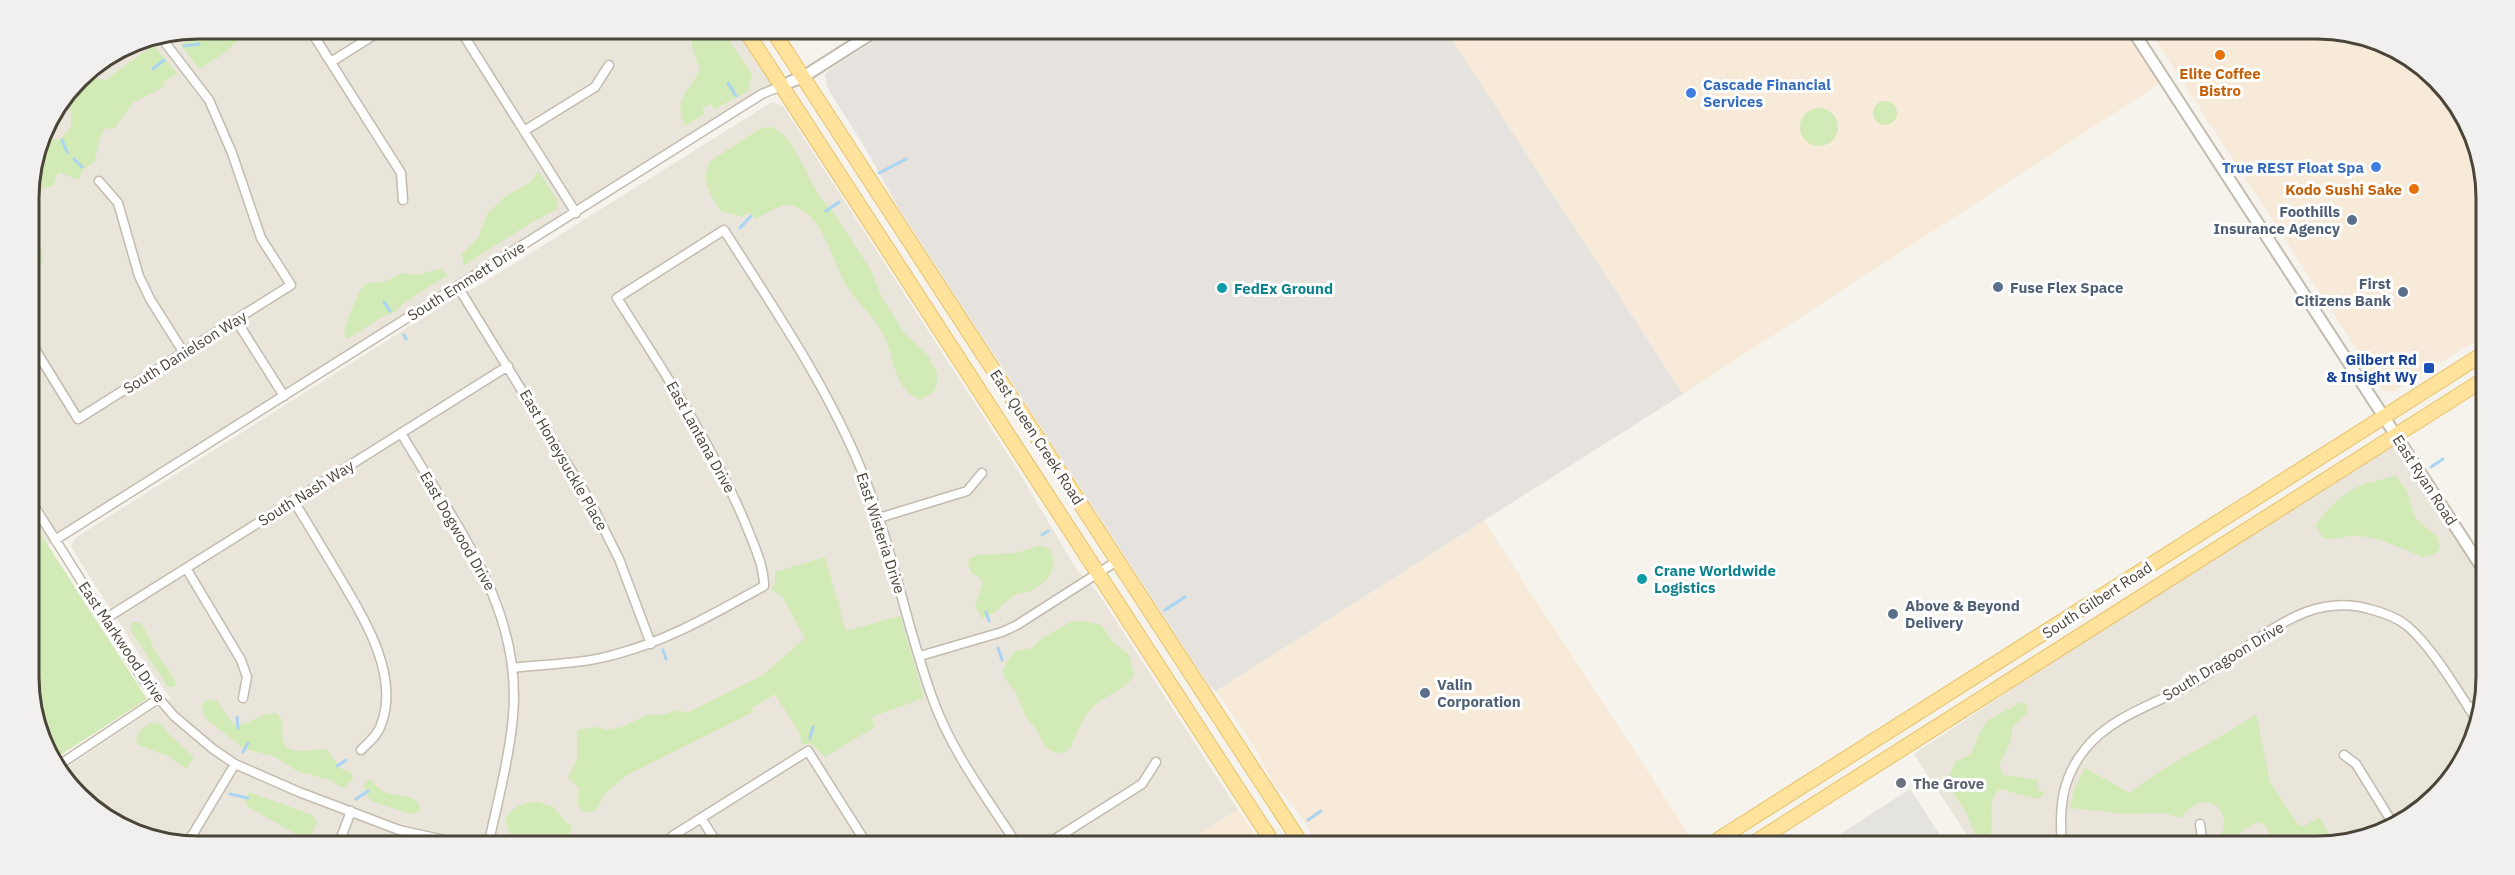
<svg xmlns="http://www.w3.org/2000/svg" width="2515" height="875" viewBox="0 0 2515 875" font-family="'IBM Plex Sans',sans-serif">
<rect width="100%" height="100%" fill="#f6f3ec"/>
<path fill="#eae5da" d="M198,28l540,1 36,54 -726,462 -17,-26 -2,-332 17,-64 40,-52 48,-30z
M772,102l11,4 233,361 59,100 23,26 140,217 -59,36h-981l-54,-8 -74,-50 -8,-17 109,-73 -21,-27 -79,-124 4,-9 373,-236 32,-17z
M2396,435l90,139v103l-8,54 -58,80 -93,35h-353l-60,-92z"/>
<path fill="#f7ead8" d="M1445,29h686l34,51 -482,314z
M2317,29l54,8 74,50 40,89v159l-94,58 -8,-3 -235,-361z
M1484,521l208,318 -12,7h-360l-26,-39 -20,-22 -20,-39 -38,-55z
M1238,810l24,36h-83z"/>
<path fill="#e6e2dd" d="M893,29h552l238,365 -467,297 -6,-4 -312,-480 -34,-61 -37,-59 -2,-12 4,-5z"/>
<path fill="#d2eab5" d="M204,29v-1l44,1 -23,24 -26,16 -18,-24z
M688,29h33l31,45 -4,17 -33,18 -5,-5 -8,5 2,5 -19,12c-13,-30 5,-33 15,-57l-8,-22v-9z
M153,45l25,29 -13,6 -1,7 -32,16 -17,25 -12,1 -9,33 -12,8 -3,10 -21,-8 -5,14 -24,6 11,-46 6,-6h14l11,-13v-16l-9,-9 23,-30 13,7 9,1c14,-13 31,-23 46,-35z
M1873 113a12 12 0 1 1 24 0a12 12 0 1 1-24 0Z
M1800 127a19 19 0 1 1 38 0a19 19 0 1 1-38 0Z
M772,127l12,8 11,15 23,45 15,17 39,60 9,24 24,38 23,21 10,21 -3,14 -14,10c-30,-13 -24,-39 -37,-64 -9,-19 -25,-31 -36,-48 -17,-26 -22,-70 -54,-82 -13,-5 -27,8 -38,13l-5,-5 -5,-1 -3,4 -22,-6c-11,-16 -21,-30 -11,-50l51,-33z
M537,172h2l19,29 -2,9 -24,12 -69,44 -1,-12 16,-16 9,-24 20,-19 24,-13z
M29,230l13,19 1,13 -14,9z
M441,269l7,6 -44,28 -9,9 -13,5 -35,22 -3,-8 3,-9 12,-30 6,-8 21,-3 17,-8 12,2z
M2395,475l12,16 8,27 22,19 3,10c-3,7 -8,9 -16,10 -20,-7 -42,-19 -64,-21 -13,-2 -24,5 -37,2l-7,-13c13,-18 30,-36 52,-42 10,-3 18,-4 27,-8z
M31,519l116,180 -91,59 -24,-49z
M1039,545l11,4c9,19 -1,33 -19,42 -4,2 -9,1 -14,3 -14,7 -17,19 -35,24l-7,-12 8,-23 -5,-7 -7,-3 -3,-13 9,-5 40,-2z
M825,557l21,74 54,-15 24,82 -53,19 4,10 -50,30 -13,-13h-10l-3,-12 -24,-38 -23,14 1,4 -128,64 -22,20 -5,11 -5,5h-8l-6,-4 -2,-7 2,-13 -11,-11 9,-17 1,-30 18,-3 11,3 15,-3 25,-12h15l16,-5 9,3 76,-38 42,-37 -23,-42 -11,-6 4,-6v-12z
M1079,620l22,5 12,17 16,13 5,20c-9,17 -32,20 -44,35 -9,11 -14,26 -20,38l-5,4 -9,1 -11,-6 -8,-17 -11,-13 -11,-26 -10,-12 -2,-8 3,-8 9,-12 17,-3 9,-9 28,-16z
M133,622l8,1c6,9 9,18 14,27 6,13 18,21 21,35l-2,2h-5l-3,-3 -35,-53v-7z
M208,699l9,2 16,23c17,3 26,-12 43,-11l6,7c1,6 -1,14 1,20 5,19 31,7 44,10l16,20 8,2 2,6 -10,10 -13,-8 -33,-9 -22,-14 -32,-9 -38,-30 -4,-13z
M2021,702l5,2 2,8 -15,14 -4,19 -10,21 5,9 34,5v10l6,2 -1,4 -6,3 -37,-10c-16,12 -3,32 -11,48l-8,3 -5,-3 -10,-25 -17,-25 -1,-8 7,-17 16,-8 12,-28 5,-6z
M2256,714l14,68 28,43 6,1 15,-9 16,26 -8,3h-49l-14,-22 -8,-2 -30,20 -5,-7c13,-27 -19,-48 -40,-17l-17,-5 -36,1 -58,-6 4,-18 11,-22 45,25c39,-32 85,-50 126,-79z
M151,723l10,1c7,12 22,22 33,33l-8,12 -18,-13 -30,-11c-5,-11 4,-17 13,-22z
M370,779c5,4 8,10 14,13 14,6 34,0 37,18l-9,4 -41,-13 -4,-5 -3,-12z
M249,792l63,23 5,7 -4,11 -6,5 -8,-2 -52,-30 -2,-4z
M536,801l17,6 13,15 7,4 -10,20 -28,-9 -19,1 -7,-6 -4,-13c10,-14 15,-14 31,-18z"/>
<path fill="#e5e3e0" d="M1910,789l37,57h-108l-5,-8z"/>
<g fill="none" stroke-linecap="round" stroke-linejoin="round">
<path stroke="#a9d4f2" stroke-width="3" d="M184,46l15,-2
M153,69l11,-9
M728,83l8,13
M62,140l5,12
M74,159l8,8
M879,173l27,-14
M826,211l13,-9
M740,228l11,-12
M384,302l6,9
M404,335l2,4
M2431,467l12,-8
M1042,535l6,-4
M1165,610l20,-13
M986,612l3,9
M998,648l4,12
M663,650l3,9
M237,717l1,11
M810,738l3,-11
M243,752l5,-9
M337,766l9,-6
M230,794l18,4
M356,799l12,-8
M1308,820l13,-9
M538,846l3,-10
M1254,846l2,-2"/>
<defs>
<path id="minor" d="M309,28l92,145 2,27
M459,28l117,185
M331,62l54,-34
M50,118l2,3
M524,131l71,-44 14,-22
M99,181l19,22 21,73 11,23 34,54
M458,287l132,214 29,58 32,85
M236,320l48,76
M30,341l48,78 213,-134 -30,-47 -29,-85 -23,-53 -49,-64
M401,433c52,89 122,174 112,283 -4,44 -16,88 -25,130
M293,500c15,24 29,48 43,71 25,43 65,102 45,154 -3,10 -12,17 -20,25
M31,501l113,180 30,35 39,33 22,15 64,28 100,38 73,16
M879,518l88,-27 15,-18
M55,540l707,-446 22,-9
M186,568l55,92 6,17 -4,21
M105,619l403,-253
M920,656l82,-24 15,-7 100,-64
M513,668c33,-4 68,-4 100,-13 55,-14 102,-42 151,-69 0,-22 -12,-45 -20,-66 -34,-79 -81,-150 -127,-222l107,-68c51,80 106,160 141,249 28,71 41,146 67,218 19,54 55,101 86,149
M2469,709l14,-9
M2344,755l12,9 36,58
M59,765l99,-66
M701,818l18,28
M2200,824l3,22
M184,844l9,-10 42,-70
M338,846l13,-35
M660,846l14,-11 134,-84 60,95
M1044,846l98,-62 14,-22
M2062,846c-3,-37 -1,-68 24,-98 26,-32 70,-44 104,-63 40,-22 74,-57 116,-73 20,-7 42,-9 63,-3 12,3 27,8 37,16 26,21 55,71 73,99"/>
<path id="tertiary" d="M2131,28l355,546
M790,82l13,-5 77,-49"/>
<path id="primary" d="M744,28l531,818
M771,28l532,818
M1708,846l778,-494
M1749,846l737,-468"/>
</defs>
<use href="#minor" stroke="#c2bbae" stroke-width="11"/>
<use href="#tertiary" stroke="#c2bbae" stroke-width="14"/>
<use href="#primary" stroke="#e6c16a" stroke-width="16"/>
<use href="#minor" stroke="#fff" stroke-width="8"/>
<use href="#tertiary" stroke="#fff" stroke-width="10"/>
<use href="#primary" stroke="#ffe39c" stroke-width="14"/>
</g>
<g fill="#e8710a" stroke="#fff" stroke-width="2">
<circle cx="2220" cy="55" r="6"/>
<circle cx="2414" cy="189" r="6"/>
</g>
<g fill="#3f7fe0" stroke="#fff" stroke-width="2">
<circle cx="1691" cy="93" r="6"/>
<circle cx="2376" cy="167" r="6"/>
</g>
<g fill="#5c6f8a" stroke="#fff" stroke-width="2">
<circle cx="2352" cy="220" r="6"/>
<circle cx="1998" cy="287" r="6"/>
<circle cx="2403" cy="292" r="6"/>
<circle cx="1893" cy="614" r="6"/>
<circle cx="1425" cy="693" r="6"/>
</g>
<g fill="#0f9aa8" stroke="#fff" stroke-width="2">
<circle cx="1222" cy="288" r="6"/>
<circle cx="1642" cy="579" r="6"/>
</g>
<rect fill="#1a4fb4" stroke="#fff" stroke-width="2" x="2423" y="362" width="12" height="12" rx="3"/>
<circle fill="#6b7280" stroke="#fff" stroke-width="2" cx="1901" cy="783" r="6"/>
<g text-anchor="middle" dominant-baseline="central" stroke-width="6" stroke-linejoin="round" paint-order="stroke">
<g font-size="15" font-weight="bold" fill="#c56008" stroke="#fff">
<text x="2220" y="73">Elite Coffee<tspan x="2220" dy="17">Bistro</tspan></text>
<text x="2402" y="189" text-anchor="end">Kodo Sushi Sake</text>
</g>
<g font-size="15" font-weight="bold" fill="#366cbe" stroke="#fff" text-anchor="start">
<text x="1703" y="84">Cascade Financial<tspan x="1703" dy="17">Services</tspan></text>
<text x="2364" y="167" text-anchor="end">True REST Float Spa</text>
</g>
<g font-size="15" font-weight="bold" fill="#4e5e75" stroke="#fff" text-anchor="start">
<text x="2340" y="211" text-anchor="end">Foothills<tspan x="2340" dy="17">Insurance Agency</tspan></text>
<text x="2391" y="283" text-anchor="end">First<tspan x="2391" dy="17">Citizens Bank</tspan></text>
<text x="2010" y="287">Fuse Flex Space</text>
<text x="1905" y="605">Above &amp; Beyond<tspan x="1905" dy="17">Delivery</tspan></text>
<text x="1437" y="684">Valin<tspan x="1437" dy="17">Corporation</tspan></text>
</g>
<g font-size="15" fill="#4b4439" stroke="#fff">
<text transform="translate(466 281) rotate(-32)">South Emmett Drive</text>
<text transform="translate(185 352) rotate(-32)">South Danielson Way</text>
<text transform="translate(701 437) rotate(61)">East Lantana Drive</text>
<text transform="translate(1037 437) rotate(57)">East Queen Creek Road</text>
<text transform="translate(564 460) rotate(60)">East Honeysuckle Place</text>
<text transform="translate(2425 480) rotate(57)">East Ryan Road</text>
<text transform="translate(306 493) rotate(-32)">South Nash Way</text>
<text transform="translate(458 531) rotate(60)">East Dogwood Drive</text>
<text transform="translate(881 533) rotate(72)">East Wisteria Drive</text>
<text transform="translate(2097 600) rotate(-33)">South Gilbert Road</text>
<text transform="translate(122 642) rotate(56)">East Markwood Drive</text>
<text transform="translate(2223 661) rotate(-31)">South Dragoon Drive</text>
</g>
<g font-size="15" font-weight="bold" fill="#0d838f" stroke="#fff" text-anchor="start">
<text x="1234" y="288">FedEx Ground</text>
<text x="1654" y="570">Crane Worldwide<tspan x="1654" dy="17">Logistics</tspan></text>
</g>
<g font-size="15" font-weight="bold" fill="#164399" stroke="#fff" text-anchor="end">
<text x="2417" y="359">Gilbert Rd<tspan x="2417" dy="17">&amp; Insight Wy</tspan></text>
</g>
<g font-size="15" font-weight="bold" fill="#5b616d" stroke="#fff" text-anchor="start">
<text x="1913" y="783">The Grove</text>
</g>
</g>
<path d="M0 0H2515V875H0ZM198 39H2317A159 159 0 0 1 2476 198V677A159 159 0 0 1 2317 836H198A159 159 0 0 1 39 677V198A159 159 0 0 1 198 39Z" fill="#f1f0ef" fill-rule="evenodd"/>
<path fill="none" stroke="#4b4439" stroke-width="3" d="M198 39H2317A159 159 0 0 1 2476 198V677A159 159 0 0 1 2317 836H198A159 159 0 0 1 39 677V198A159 159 0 0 1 198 39Z"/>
</svg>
